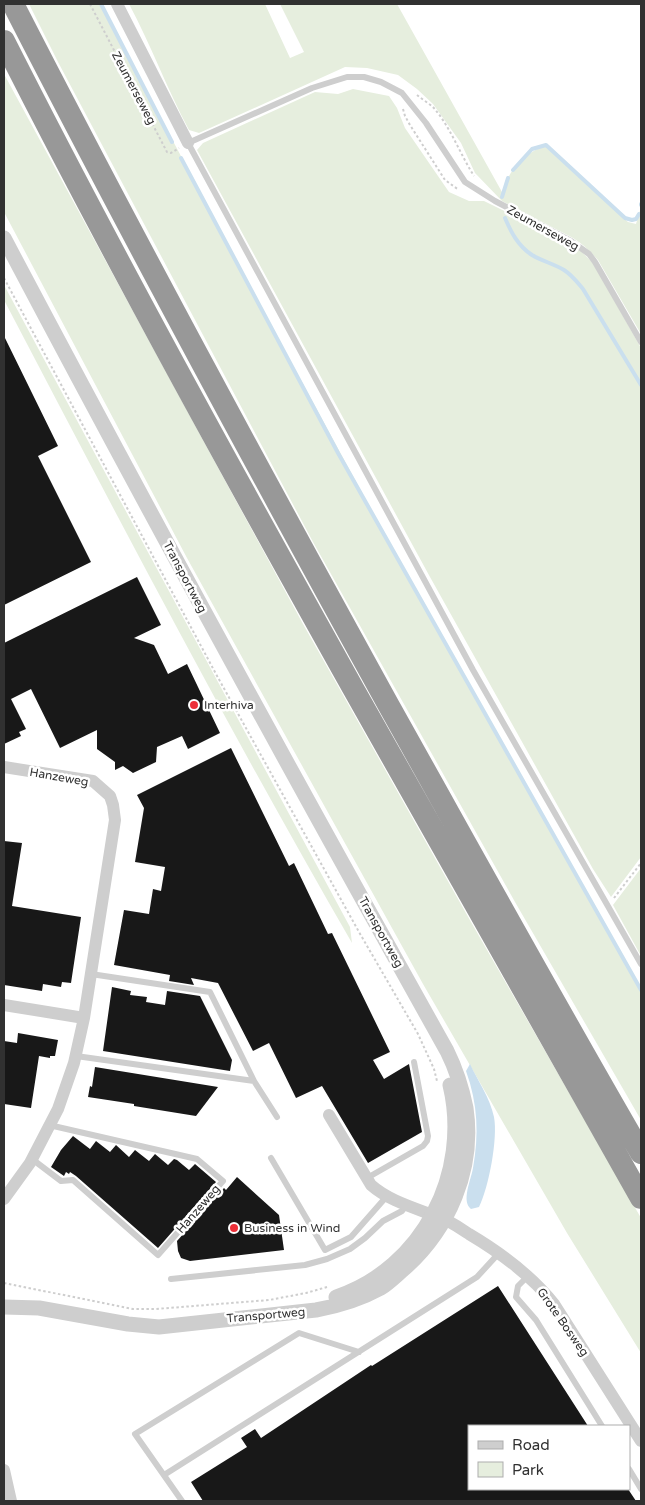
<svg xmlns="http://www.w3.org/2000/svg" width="645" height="1505" viewBox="0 0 645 1505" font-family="'Varela Round',sans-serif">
<rect width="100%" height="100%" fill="#fff"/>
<path fill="#e6eede" d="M29,4h71l164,308 148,273 229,402v133l-126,-218 -202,-360 -255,-480z
M129,4h136l25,54 14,-6 -24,-48h117l105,188c6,-20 21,-39 43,-46l3,2 80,74 8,2 5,-17v127l-43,-74c-8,-9 -15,-16 -25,-22l-71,-37 -27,-28 -14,-30 -28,-39 -16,-15 -19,-14 -31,-7 -22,-1 -146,66 -10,-3c-22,-41 -38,-85 -60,-126z
M4,74l299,550 168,298 170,296v135l-74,-120 -144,-249 -236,-426 -183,-346z
M353,89l36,7 8,12 8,20 44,64 20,9h15l86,42 10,7 14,14 47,84v509l-30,40 -18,-28 -163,-292 -233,-427 6,-7 112,-51 23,2z
M4,285l346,642 2,16c-122,-211 -235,-427 -348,-643z
M641,868v88l-28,-51z"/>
<path fill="#cadfee" d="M470,1064c8,17 20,34 24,53 4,21 -5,70 -15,90l-8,2c-10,-8 0,-29 2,-41 6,-33 5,-64 -7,-97z"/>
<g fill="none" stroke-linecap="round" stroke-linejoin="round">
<path stroke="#cadfee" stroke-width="4" d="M101,4l71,138
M181,158l157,295 303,537
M513,170l19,-21 14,-4 79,73 7,2 4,-1 3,-5
M502,197l6,-19
M641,205v-1
M505,218c6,14 13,28 27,37 10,6 22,9 32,15 8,5 13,12 19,19l58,96"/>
</g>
<path fill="#181818" d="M4,336l54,110 -20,10 53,106 -87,43z
M137,577l24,48 -27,13 20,7 14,29 19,-10 33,69 -32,16 -6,-13 -25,11 -1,15 -23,11 -10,-7 -8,4v-8l-18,-13v-19l-37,18 -29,-59 -20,10 15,30 -7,3 2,4 -17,8v-101z
M231,748l58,118 5,-3 34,71 4,-1 58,119 -17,8 11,19 25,-15 13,68 -54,31 -46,-77 -26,12 -27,-55 -16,8 -35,-68 -27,-5 3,7 -25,-4 1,-6 -56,-10 10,-55 25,4 4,-25 8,2 4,-24 -30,-5 9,-54 -7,-13z
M4,841l18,2 -10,63 69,11 -10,66 -9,-1 -1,5 -18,-3 -1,7 -38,-6z
M112,987l19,4 -1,4 17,2 -1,5 19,3 2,-14 33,5 32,64 -2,11 -127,-20z
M18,1033l40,7 -3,16h-5v2l-11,-2 -8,52 -27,-4v-63l13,2z
M95,1067l123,20 -22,29 -62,-10v-2l-46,-7 2,-11 2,1z
M73,1136l17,13 6,-8 14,11 6,-7 13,12 6,-7 14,11 6,-7 13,11 6,-6 3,1 12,10 6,-6 21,18 -58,66 -82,-72 -6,-4 -1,2 -3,-2 -2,4 -13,-9 10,-17z
M237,1177l42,38 5,35 -94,11 -9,-3 -3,-7 -1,-10 47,-53 2,2z
M498,1286l90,140h-119v63h159l8,12h-433l-12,-19 56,-35 -6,-9 14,-9 6,9 110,-73 1,1z"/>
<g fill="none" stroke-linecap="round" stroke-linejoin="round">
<path stroke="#cecece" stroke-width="2" stroke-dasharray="2.5 2.5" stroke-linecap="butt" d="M90,4l77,148 4,1 8,-5
M417,95c5,4 11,8 16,12 17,19 27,47 41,69
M403,109l2,7 5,9 35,55 14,10
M4,278l212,396 143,258 59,102 16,35 3,12
M614,898l27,-35
M4,1283l129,26h23l113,-9 37,-7 21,-6"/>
<path stroke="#cecece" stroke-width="6" d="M641,342l-46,-80 -6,-8 -18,-13 -76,-40 -30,-19 -39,-59 -24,-30 -21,-11 -17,-5h-17l-35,11 -124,55 285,527 168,294
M91,974l119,18 44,89
M76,1056l178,25 23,36
M271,1158l54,92 26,-13 36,-41
M32,1159l29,22 12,-1 85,75 65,-74 -26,-22 -148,-34
M367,1178l56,-32 4,-5 1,-5 -14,-74
M528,1276l-10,10 -2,11 20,23 66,106
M171,1279l134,-14 22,-6 23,-10 15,-11 18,-17 19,-10 5,-7
M629,1469l12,20
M164,1475l313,-198 22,-24
M182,1501l-47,-67 164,-101 60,19"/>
<path stroke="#cecece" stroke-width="12" d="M117,4l71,139
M4,767l89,14 17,15 3,9 2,15 -31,198 -10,45 -16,46 -28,54 -26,36
M4,1005l80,13
M329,1115l42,70c19,17 48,24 72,34 9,3 18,10 26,15 32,19 62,41 85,70l87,137
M4,1470l7,31"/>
<path stroke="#cecece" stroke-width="15" d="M4,238c144,273 292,543 443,813 9,18 15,37 19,57 9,61 -17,121 -62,161 -7,6 -15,14 -23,19 -20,11 -42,18 -65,22l-157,17 -31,-3 -89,-16 -35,-1
M336,1297c87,-29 135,-124 114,-212"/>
<path stroke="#989898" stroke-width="22" d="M13,4c121,236 248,470 376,702 84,150 166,299 252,447
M4,41c111,219 230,434 350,649 95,169 190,339 287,508"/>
</g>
<g fill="#ec2f38" stroke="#fff" stroke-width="2">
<circle cx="194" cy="705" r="5"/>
<circle cx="234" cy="1228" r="5"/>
</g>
<g text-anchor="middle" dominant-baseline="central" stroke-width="5" stroke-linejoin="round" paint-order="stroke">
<g font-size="12" fill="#313131" stroke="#fff">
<text transform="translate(134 88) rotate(62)">Zeumerseweg</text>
<text transform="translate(543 228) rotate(29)">Zeumerseweg</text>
<text transform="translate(185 577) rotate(62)">Transportweg</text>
<text transform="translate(59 777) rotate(10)">Hanzeweg</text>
<text transform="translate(381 932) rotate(61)">Transportweg</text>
<text transform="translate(198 1209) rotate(-49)">Hanzeweg</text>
<text transform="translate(266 1315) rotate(-5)">Transportweg</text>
<text transform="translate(563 1322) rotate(55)">Grote Bosweg</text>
</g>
<g font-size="12" fill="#313131" stroke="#fff" text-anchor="start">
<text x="204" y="705">Interhiva</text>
<text x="244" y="1228">Business in Wind</text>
</g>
</g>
<rect width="645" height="1505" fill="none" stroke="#313131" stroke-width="10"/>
<rect x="468" y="1425" width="162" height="65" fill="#ffffff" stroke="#adadad"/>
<rect x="478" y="1441" width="25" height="8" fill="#cecece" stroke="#adadad"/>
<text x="512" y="1450" font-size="15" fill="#313131">Road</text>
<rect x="478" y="1462" width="25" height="15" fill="#e6eede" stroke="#adadad"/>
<text x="512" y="1475" font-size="15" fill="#313131">Park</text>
</svg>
